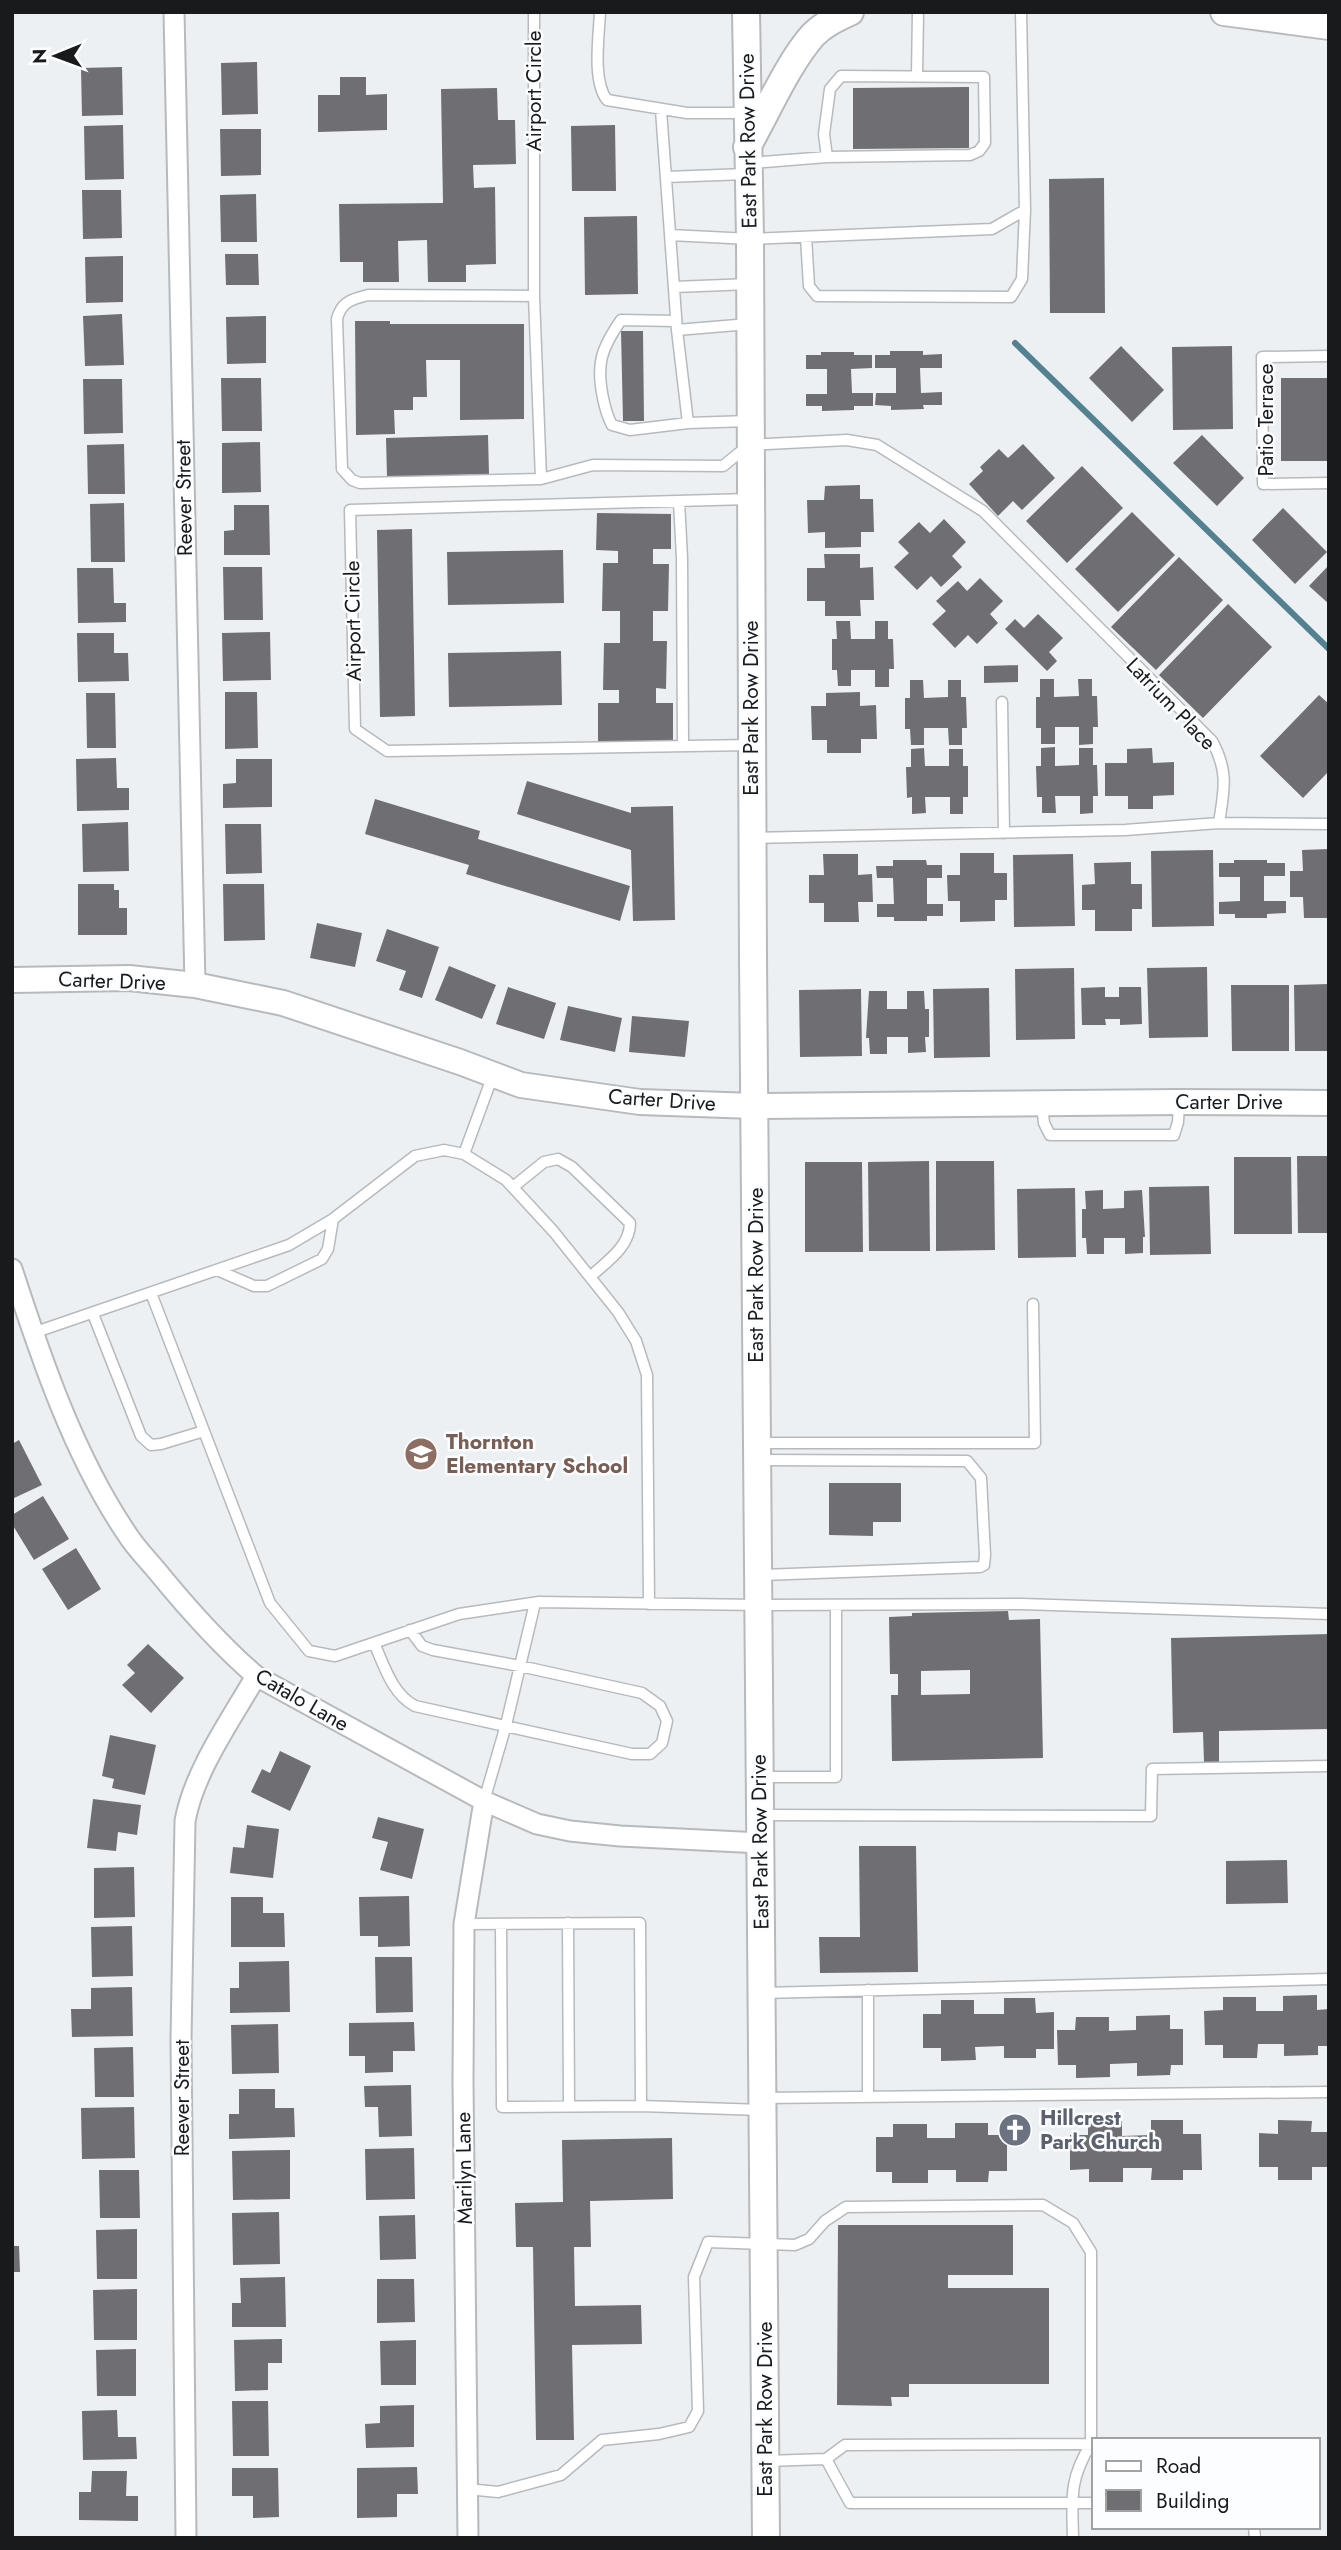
<svg xmlns="http://www.w3.org/2000/svg" width="1341" height="2550" viewBox="0 0 1341 2550" font-family="Jost,sans-serif">
<rect width="100%" height="100%" fill="#edf0f3"/>
<g fill="none" stroke-linecap="round" stroke-linejoin="round">
<path stroke="#548190" stroke-width="6" d="M1015,343l314,306"/>
</g>
<path fill="#6f6e72" fill-rule="evenodd" d="M257,62l1,52 -36,1 -1,-52z
M122,67l1,48 -41,1 -1,-48z
M340,77h26v18l21,-1v36l-69,2v-37h22z
M969,87v61l-116,1v-61z
M497,88l1,32h17l1,44 -43,1 1,23 21,-1 1,77 -30,1v17h-38l-1,-42 -29,1 1,41h-36v-20h-23l-1,-58 104,-1 -2,-114z
M123,125l1,54 -39,1 -1,-54z
M615,125l1,66h-44l-1,-65z
M220,129h41v46l-40,1z
M1104,178l1,135h-55l-1,-134z
M82,190h39l1,48 -39,1z
M256,194l1,48h-36l-1,-47z
M637,216l1,78 -53,1 -1,-78z
M225,254h33l1,31h-33z
M123,256v46l-37,1 -1,-46z
M122,314l2,51 -39,1 -2,-50z
M266,316v47l-39,1 -1,-47z
M355,321h35v3h134v95l-64,1v-60h-34l1,37h-14v13h-19l1,24 -39,1z
M621,331h22l1,90h-21z
M1121,346l43,44 -32,32 -43,-44z
M1232,346l1,83 -60,1 -1,-83z
M890,351h33v4l19,-1v14h-22l1,25 21,-1v13h-19l1,4 -33,1v-4l-16,-1 1,-12h20v-25h-21v-13h15z
M821,352h33v3h18v13l-21,1 1,24h21v13h-19v4l-32,1v-5h-16v-12h21v-25h-21v-14h15z
M221,378h40l1,53h-40z
M1281,378h48v83h-48z
M83,379h39l1,54 -39,1z
M488,435l1,39 -102,3 -1,-39z
M1202,435l42,43 -27,28 -44,-43z
M260,442l1,50 -39,1v-50z
M124,444l1,50h-37l-1,-49z
M1023,444l32,34 -33,32 -9,-9 -15,15 -29,-32 14,-13 -3,-4 19,-18 9,9z
M1082,466l41,42 -56,55 -41,-42z
M860,485v14h13l1,33h-13v15l-36,1v-16l-17,1 -1,-33h17l1,-14z
M124,503l1,59h-34l-1,-58z
M234,505h35l1,50h-46v-24l10,-1z
M1283,508l44,44 -32,32 -43,-44z
M1132,512l43,43 -57,57 -43,-43z
M597,513l74,1v35h-18v15h16l-1,47h-15v30h14l-1,48 -10,-1v15h17v38h-75v-38h21v-13h-16l1,-47h16v-32h-18l1,-48h15v-12l-22,-1z
M944,519l22,23 -14,14 10,11 -21,20 -10,-11 -14,14 -23,-23 15,-14 -11,-11 21,-20 11,11z
M412,529l3,187 -35,1 -3,-187z
M563,550l1,53 -116,2 -1,-53z
M824,554h36v14l13,-1 1,33h-14l1,16h-36v-15h-18v-33h18z
M1179,557l44,43 -67,70 -45,-43z
M1329,565v39l-20,-18z
M223,567h39l1,53h-39z
M77,568h36l1,35h12v19l-48,1z
M980,578l23,23 -13,13 8,9 -21,21 -9,-9 -13,13 -23,-24 14,-13 -10,-10 22,-20 9,10z
M1228,604l44,43 -69,71 -44,-43z
M1038,614l25,24 -14,14 8,9 -10,10 -42,-42 10,-10 9,9z
M836,621h14l1,18h24v-18h13v18h5l1,30h-5v18h-14v-17h-24v16h-13l-1,-16h-5v-31h5z
M270,632l1,48 -48,1 -1,-48z
M77,633h37v20h14l1,28 -51,1z
M561,651l1,54 -113,2 -1,-54z
M1018,665v17l-34,1v-17z
M1040,679h14v18l25,-1 -1,-17h14v17h5l1,31h-5v17l-14,1v-18h-24v17h-14v-16h-5v-31h4z
M910,680h13l1,18 24,-1v-17h13v17h5l1,31h-5v17h-13l-1,-17h-24v17h-13l-1,-16h-5v-31h5z
M225,692h32l1,56 -33,1z
M860,692v14l16,-1 1,34h-16v14h-34v-13h-15l-1,-34h15v-13z
M86,693h29l1,55h-29z
M1319,695l10,9v67l-26,27 -43,-42z
M1055,747v19l24,-1v-17h14v17h4l1,31h-5v17l-13,1v-18h-25l1,17h-14v-16h-5l-1,-31h5v-18z
M924,748l1,18h24v-17h14v17h5v31h-5v17h-13v-17h-25l1,16 -14,1v-17l-5,1 -1,-31h5v-18z
M1152,748l1,15 21,-1v33l-21,1v13h-25v-13h-23v-33h22v-14z
M116,758l1,30h12v22l-52,1 -1,-52z
M236,759h36v48l-49,1v-24l13,-1z
M527,781l104,32v-6l42,-1 2,114 -42,1 -2,-71 -114,-36z
M375,799l105,32 -2,8 152,47 -10,35 -154,-47 3,-9 -104,-31z
M128,822l1,49 -46,1 -1,-48z
M225,824h36l1,49 -36,1z
M1329,849v69h-25l-1,-21h-13v-26h13l-1,-21z
M1213,850l1,76 -62,1 -1,-76z
M960,853h34v20h13v27h-12v21l-35,1v-21h-12l-1,-26h13z
M823,854h35v21l14,-1 1,28h-15l1,20h-35v-19h-15v-28h15z
M1073,854l2,72 -61,1 -1,-72z
M893,860h33l1,5h15v13h-15v26h16v12h-16v5h-33v-4h-17v-13h17l-1,-26h-16l-1,-12h17z
M1234,860h33v3h18v13h-21v25h22v12l-19,1v4h-32v-4h-16v-12l21,-1v-24h-21v-14h15z
M1131,862v22h11v25h-10v22h-37v-21h-13v-25l13,-1 -1,-21z
M78,884h36v6h5v18h8v27h-49z
M223,884h41l1,56 -41,1z
M317,923l45,10 -7,34 -45,-9z
M387,929l52,18 -17,51 -23,-8 7,-19 -30,-10z
M449,966l47,19 -14,34 -47,-19z
M1207,967l1,70 -59,1 -2,-70z
M1074,968l1,71 -59,1 -1,-71z
M1329,984v67h-34l-1,-66z
M1231,985h58v66h-57z
M508,987l48,16 -12,36 -48,-15z
M1105,987v10h14v-10h22l1,37 -22,1v-6h-15l1,6h-24l-1,-37z
M989,988l1,69 -56,1 -1,-69z
M861,989l1,67 -62,1 -1,-67z
M869,991h18v18h20v-18h17l1,18h4v28h-4l1,15 -18,1v-16h-21v17h-17l-1,-16h-3z
M568,1006l54,12 -7,34 -55,-12z
M632,1016l57,5 -4,36 -56,-5z
M1297,1156h32v77h-31z
M1234,1157h57l1,77h-58z
M929,1161l1,90h-61l-1,-89z
M936,1161h58l1,89 -59,1z
M805,1162h57l1,90h-58z
M1209,1186l2,68 -61,1 -1,-68z
M1075,1188l1,69 -58,1 -1,-69z
M1103,1190v19l21,-1v-17l18,-1 3,47h-2v16l-18,1v-16h-21v16h-17l-1,-16h-4v-29h4l-1,-18z
M19,1440l23,45 -30,14v-55z
M829,1483h72v39h-28v14l-44,-1z
M43,1496l26,43 -35,21 -22,-36v-9z
M76,1548l25,41 -33,21 -26,-41z
M1008,1611l1,9 31,-1 3,139 -151,3 -1,-66h7v-21h-8l-1,-57 23,-1v-3zM970,1670v24l-49,1v-24z
M1329,1634v95l-110,2v31h-15l-1,-30 -30,1 -2,-95z
M148,1644l36,34 -33,35 -29,-28 13,-12 -8,-8z
M110,1735l46,10 -11,50 -33,-7 2,-9 -12,-3z
M280,1751l31,15 -21,45 -39,-19 11,-23 8,4z
M93,1799l48,6 -4,30 -19,-3 -2,19 -29,-3z
M378,1817l46,12 -12,50 -32,-9 8,-28 -16,-4z
M247,1825l32,4 -6,49 -43,-5 3,-26 11,1z
M859,1846h57l2,126 -98,1 -1,-36h41z
M1287,1860l1,43 -62,1v-43z
M134,1867l1,50 -41,1v-50z
M409,1896l1,50 -32,1v-11h-18l-1,-39z
M231,1897h32v16h21l1,34h-54z
M132,1926l1,50 -41,1 -1,-50z
M375,1957h37l1,55 -37,1z
M289,1961l1,51 -60,1v-25h9v-26z
M132,1987l1,49 -61,1 -1,-28h20v-21z
M1317,1995v15l12,-1v37h-11v9l-34,1v-12h-26l-1,14h-34v-13h-18l-1,-34 19,-1v-13h33v14h27v-15z
M1004,1998h31l1,15 18,-1v37h-18v9h-32v-12l-29,1 1,13 -35,1v-13h-18v-34h18v-14h33v14h30z
M1170,2015v14h13v36h-12l-1,10 -33,1v-13l-27,1v13l-34,1v-13h-18l-1,-35h18l1,-13h33v14l27,-1v-14z
M414,2022l1,29h-22v21l-28,1v-17h-16v-33z
M278,2024l1,49 -47,1 -1,-49z
M133,2047l1,50h-39l-1,-49z
M411,2085l1,51 -33,1 -1,-30h-13l-1,-21z
M239,2089h36v19h19l1,29 -66,2v-25h10z
M134,2107l1,51 -53,1 -1,-51z
M1151,2120h32v14h18l1,36h-19v10h-32l1,-12h-29v14h-34v-13l-19,1v-35h18v-14h34v15l29,-1z
M1278,2120l34,1 -1,11h18v35h-17v13h-34v-13h-19v-34l19,1z
M955,2123h33v12h19v36h-18l-1,11h-32v-12h-28v13h-36v-11h-16v-35h17v-13h34v14h28z
M672,2138l1,61 -83,2 1,46h-17l1,59 66,-1 1,39 -70,1 2,95h-38l-3,-193h-17l-1,-44 48,-1 -1,-62z
M414,2148l1,51 -49,1 -1,-51z
M290,2150v49l-57,1 -1,-49z
M99,2170h40l1,48h-40z
M279,2212l1,52 -47,1 -1,-52z
M415,2215l1,44 -36,1 -1,-44z
M838,2225h175v50h-65v13h101v96h-140v13h-18l1,9 -55,-1z
M137,2229v50h-40l-1,-49z
M12,2246h7l1,26h-8z
M285,2277l1,50h-54v-24h9l-1,-25z
M377,2279h37l1,43 -38,1z
M137,2289v51h-43l-1,-50z
M282,2339v24h-14v27l-33,1 -1,-51z
M416,2340v45h-35l-1,-44z
M136,2349v47h-39l-1,-46z
M232,2401h36l1,55h-36z
M414,2405v42l-48,1 -1,-24 15,-1v-17z
M117,2410l1,27h18l1,22 -54,1 -1,-49z
M417,2467l1,27h-21v23l-40,1v-50z
M232,2468h46l1,49 -26,1v-22h-21z
M92,2471h35l-1,25h12v25l-59,-1v-28h12z"/>
<g fill="none" stroke-linecap="round" stroke-linejoin="round">
<defs>
<path id="service" d="M534,12v284l7,183
M600,12c-1,24 -8,69 7,88l80,13h59
M917,76l1,-64
M661,110l16,220 11,93 61,-2
M751,163l76,-6 143,-2 9,-4 6,-8 -1,-66 -143,-1 -11,13 -6,45 3,23
M666,177l80,-3
M670,235l80,4 242,-10 33,-19 -4,-198
M806,237l3,49 8,10 194,1 11,-18 3,-69
M674,287l76,-3
M534,296l-166,-1c-16,4 -27,7 -31,24l5,150 10,11 8,3 181,-4 52,-14 130,1 26,-21 98,-5 30,5 106,66 229,230c17,31 12,49 7,82l-94,7 -372,8
M676,321l-55,-1c-20,29 -25,44 -18,78 2,10 4,18 9,27l18,5 58,-7
M677,330l72,-6
M1329,356l-67,1 1,127 66,-1
M749,499l-399,11 5,219 32,22 363,-6
M679,501l3,57 1,188
M1002,702l2,131
M1219,823l110,1
M1042,1105l2,18 6,12h124l4,-13 1,-19
M464,1154l42,26 48,52 64,80 18,29 11,34 2,229
M513,1187l31,-25 14,-3 14,8 58,56c0,24 -24,39 -40,54
M217,1270l37,16h13l55,-27 6,-10 5,-30
M151,1293l119,310 39,48 26,5 124,-42 80,-12 220,3 263,-1 307,10
M93,1314l48,122 10,9 10,-1 43,-13
M33,1333l256,-88 44,-26 82,-63 29,-6 20,4 29,-79
M758,1443h277l-2,-139
M757,1460l210,1 14,17 4,77 -1,10 -4,2 -221,8
M374,1643c10,22 18,51 41,63l217,48h18l12,-11 5,-22 -7,-15 -18,-13 -122,-27 -87,-16 -11,-4 -12,-16
M760,1777h76v-172
M484,1801l22,-76 29,-122
M761,1815l390,1 1,-47 177,-3
M568,1923l1,183
M464,1924l176,-1 1,183 121,4
M501,1924l1,183 139,-1
M868,1990v107
M762,1993l567,-14
M763,2098l566,-6
M826,2459l24,44h244
M766,2461l60,-2 19,-14 249,-1
M467,2489l31,3 63,-17 41,-35 57,-6 30,-7 9,-16 -4,-134 14,-35 87,3 14,-6 16,-18 21,-14 197,-2 30,18 18,29v192c-22,35 -19,54 -18,94
M1254,2527l1,11"/>
<path id="minor" d="M174,12l21,973
M12,1269c29,89 62,187 115,265 8,13 20,25 30,37 31,38 62,73 99,105l228,125 53,23 33,7 50,5 141,7
M186,2538l-5,-498 4,-219c9,-50 46,-101 71,-145
M468,2538l-5,-457 1,-157 20,-123"/>
<path id="tertiary" d="M12,980l117,-2 66,7 88,18 177,59 61,23 119,17 114,4 425,-4 150,1"/>
<path id="secondary" d="M746,12l4,227 3,719 13,1580
M1224,12l105,14
M747,147c19,-33 41,-84 66,-112 11,-11 24,-17 37,-23"/>
</defs>
<use href="#service" stroke="#b7babc" stroke-width="13"/>
<use href="#minor" stroke="#b7babc" stroke-width="23"/>
<use href="#tertiary" stroke="#b7babc" stroke-width="28"/>
<use href="#secondary" stroke="#b7babc" stroke-width="30"/>
<use href="#service" stroke="#fff" stroke-width="10"/>
<use href="#minor" stroke="#fff" stroke-width="19"/>
<use href="#tertiary" stroke="#fff" stroke-width="24"/>
<use href="#secondary" stroke="#fff" stroke-width="26"/>
</g>
<defs>
<symbol id="school-disc" viewBox="-11 -11 22 22"><circle r="9.5" fill="#8d6e63" stroke="#fbfdff"/><path d="M0-5L7-2L0 1L-7-2ZM-4 1L0 2.5L4 1V4Q0 6-4 4Z" fill="#fff"/></symbol>
<symbol id="church-disc" viewBox="-11 -11 22 22"><circle r="9.5" fill="#6b7280" stroke="#fbfdff"/><path d="M-1.2-6h2.4v3.5h3.3v2.4h-3.3V6h-2.4V-.1h-3.3v-2.4h3.3Z" fill="#fff"/></symbol>
</defs>
<g fill-rule="evenodd">
<use href="#school-disc" x="402" y="1435" width="38" height="38"/>
<use href="#church-disc" x="996" y="2111" width="38" height="38"/>
</g>
<g text-anchor="middle" dominant-baseline="central" stroke-width="5" stroke-linejoin="round" paint-order="stroke">
<g font-size="21" fill="#191a1b" stroke="#fbfdff">
<text transform="translate(534 91) rotate(-90)">Airport Circle</text>
<text transform="translate(748 141) rotate(-91)">East Park Row Drive</text>
<text transform="translate(1266 420) rotate(-90)">Patio Terrace</text>
<text transform="translate(184 498) rotate(-91)">Reever Street</text>
<text transform="translate(353 621) rotate(-91)">Airport Circle</text>
<text transform="translate(1171 704) rotate(46)">Latrium Place</text>
<text transform="translate(751 708) rotate(-90)">East Park Row Drive</text>
<text transform="translate(112 981) rotate(2)">Carter Drive</text>
<text transform="translate(662 1100) rotate(4)">Carter Drive</text>
<text x="1229" y="1102">Carter Drive</text>
<text transform="translate(756 1275) rotate(-90)">East Park Row Drive</text>
<text transform="translate(302 1700) rotate(30)">Catalo Lane</text>
<text transform="translate(760 1842) rotate(-91)">East Park Row Drive</text>
<text transform="translate(182 2098) rotate(-90)">Reever Street</text>
<text transform="translate(464 2168) rotate(-91)">Marilyn Lane</text>
<text transform="translate(765 2409) rotate(-90)">East Park Row Drive</text>
</g>
<g font-size="21" font-weight="bold" fill="#785e54" stroke="#fbfdff" text-anchor="start">
<text x="446" y="1442">Thornton<tspan x="446" dy="24">Elementary School</tspan></text>
</g>
<g font-size="21" font-weight="bold" fill="#5b616d" stroke="#fbfdff" text-anchor="start">
<text x="1040" y="2118">Hillcrest<tspan x="1040" dy="24">Park Church</tspan></text>
</g>
</g>
<rect width="1341" height="2550" fill="none" stroke="#191a1b" stroke-width="28"/>
<rect x="1092" y="2438" width="228" height="91" fill="#fbfdff" stroke="#a1a2a4" stroke-width="2"/>
<rect x="1106" y="2461" width="35" height="10" fill="#ffffff" stroke="#a1a2a4" stroke-width="2"/>
<text x="1156" y="2473" font-size="21" fill="#191a1b">Road</text>
<rect x="1106" y="2490" width="35" height="21" fill="#6f6e72" stroke="#a1a2a4" stroke-width="2"/>
<text x="1156" y="2508" font-size="21" fill="#191a1b">Building</text>
<g transform="translate(56 56) rotate(269)" stroke="#fbfdff" stroke-width="5" paint-order="stroke">
<path d="M0-5L12 26L0 18L-12 26Z" fill="#191a1b"/>
<text y="-10" font-size="19" font-weight="bold" text-anchor="middle" fill="#191a1b">N</text>
</g>
</svg>
